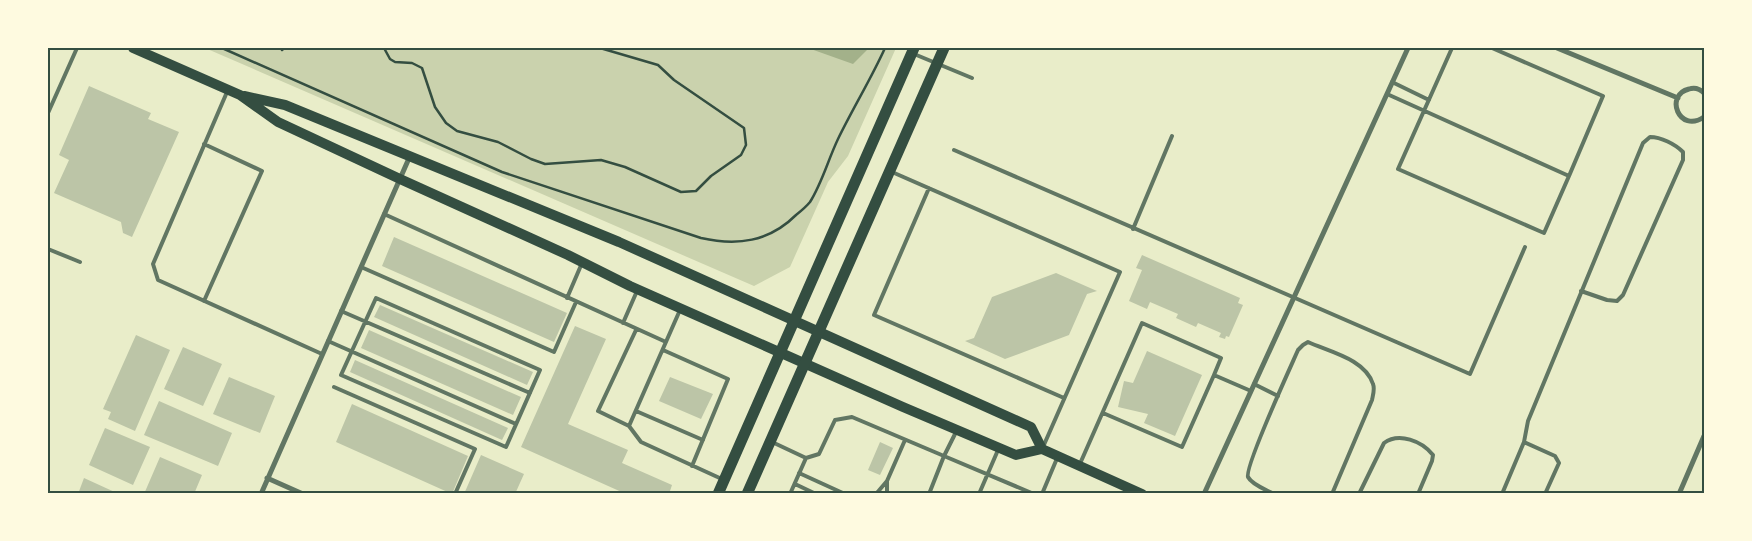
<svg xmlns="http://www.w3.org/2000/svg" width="1752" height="541" viewBox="0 0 1752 541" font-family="Barlow,sans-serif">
<rect width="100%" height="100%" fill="#e9edc9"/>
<path fill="#cad2ad" d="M205,48h691l-48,108 -20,26 -38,85 -36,19z"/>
<path fill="#a3b18a" d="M808,48h61l-16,16z"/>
<path fill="#bcc5a7" d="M89,86l62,27 -3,6 31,13 -47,105 -9,-4 -2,-11 -67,-29 15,-33 -10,-5z
M394,237l173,76 -13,29 -172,-76z
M1142,255l98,43 -2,5 5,2 -14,32 -3,-1 -1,3 -6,-2 2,-4 -23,-10 -2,4 -20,-9 2,-4 -28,-12 -3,7 -18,-8 13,-31 -6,-2z
M1056,273l41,18 -10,3 -18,41 -64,24 -40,-18 9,-3 18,-41z
M380,305l153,67 -6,13 -153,-68z
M575,326l31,13 -38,85 60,26 -6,13 50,22 -3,9h-43l-105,-47z
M369,330l152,67 -8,18 -152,-67z
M136,335l34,15 -35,81 -27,-12 3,-7 -8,-3z
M183,347l39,17 -19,42 -39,-17z
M1147,351l55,24 -27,61 -31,-13 4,-9 -30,-7 6,-26 9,2z
M355,360l153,68 -6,12 -152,-68z
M229,377l46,19 -15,37 -47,-19z
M670,377l43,17 -12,25 -42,-18z
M159,401l73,32 -14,33 -74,-31z
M352,404l116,52 -16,38 -116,-52z
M105,428l45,19 -17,38 -44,-20z
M880,442l13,6 -13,27 -12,-5z
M481,455l43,19 -9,20h-51z
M160,457l42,18 -8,19h-50z
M84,478l35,16h-41z"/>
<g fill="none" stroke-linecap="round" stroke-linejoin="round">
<path stroke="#344e41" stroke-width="2.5" d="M222,48l280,124 199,66c36,8 68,4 95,-23 5,-4 10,-8 14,-13 12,-19 18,-42 28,-63 15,-31 33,-60 47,-91
M384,48l6,11 5,3 17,1 10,5 13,39 11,16 11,8 41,11 33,17 14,5 56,-4 24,7 56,25 15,-1 15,-15 30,-21 5,-10 -2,-17 -70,-48 -16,-15 -58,-17
M282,50l2,-2"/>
<path stroke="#617663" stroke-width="4" d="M1492,48l111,48 -34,80
M914,54l58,24
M1392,82l37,18
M227,92l-74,172 5,16 164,74
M1387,94l182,82 -25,57 -146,-64 54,-121
M48,113l29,-65
M204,144l58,27 -58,130
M954,150l516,224 55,-127
M892,172l228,100 -77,175
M929,188l-55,127 190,83
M384,214l282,128
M1133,229l39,-93
M48,249l32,13
M361,267l193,85 22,-50
M376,298l164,72 -34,77 -165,-72z
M567,298l15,-35
M341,311l189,82
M623,323l14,-32
M636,330l-38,81 31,15 12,16 83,38
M328,341l188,83
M663,350l65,29 -36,87
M1254,384l24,12
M334,387l141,62 -20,45
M636,411l67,29
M1103,413l79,34 32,-72
M629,426l51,-116
M772,442l34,16
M1524,442l4,-21 115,-278 7,-6c11,0 25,7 33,15v8l-60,135 -6,6 -10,-1 -26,-9
M1079,466l63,-143 79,35 -7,17 37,16
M799,473l46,21
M887,481v13
M795,484l21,10
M790,494l16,-36 13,-4 16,-34 17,-3 92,39 12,-24
M876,494l11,-13 18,-41
M929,494l15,-38 90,38
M979,494l19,-44
M1042,494l16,-38
M1274,494c-7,-4 -22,-9 -26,-17 -4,-9 43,-111 50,-127l5,-5 5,-3c22,10 57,17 65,42 2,5 0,11 -1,16l-40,94
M1359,494l25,-51c15,-11 38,-2 49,12l-1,6 -14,33
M1502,494l22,-52 31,14 4,7 -14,31"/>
<path stroke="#617663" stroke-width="5" d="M1557,48l121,50
M1704,93c-4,-4 -9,-6 -15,-4 -25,6 -10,45 15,28
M267,478l36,16
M261,494l149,-338
M1204,494l204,-446
M1679,494l25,-58"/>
<path stroke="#344e41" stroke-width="10" d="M133,48l107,47 38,27 122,57 168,76 62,31 273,121 113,48 26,-6 100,45
M244,96l41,9 334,137 412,185 11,22"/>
<path stroke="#344e41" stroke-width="11" d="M718,494l196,-446
M747,494l197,-446"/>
</g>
<rect width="1752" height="541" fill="none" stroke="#fefae0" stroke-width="98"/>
<rect x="49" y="49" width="1654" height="443" fill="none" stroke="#344e41" stroke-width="2"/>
</svg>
